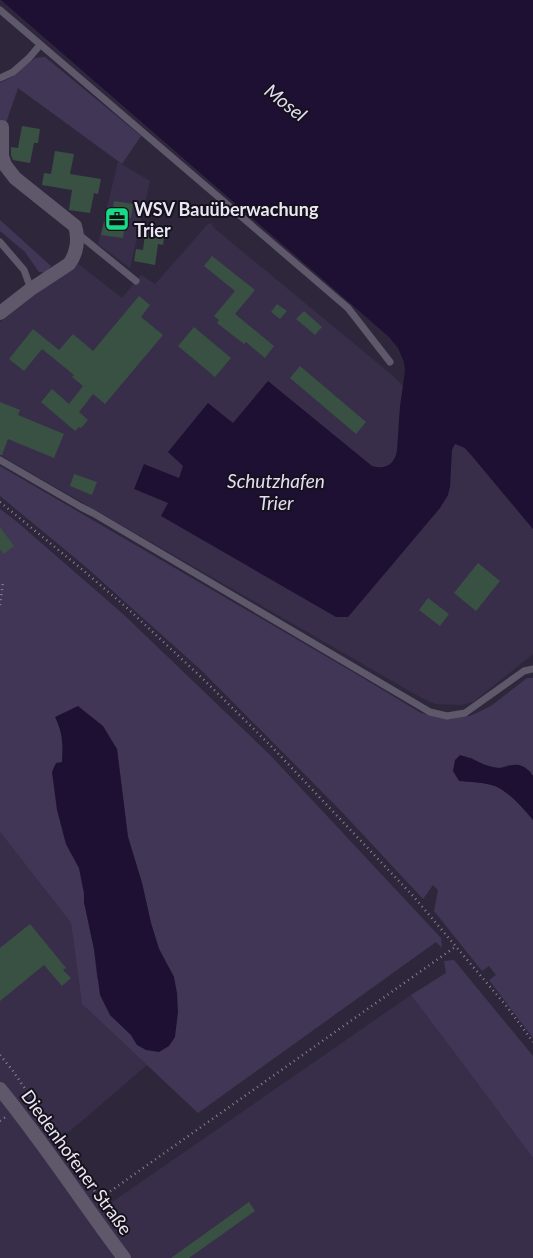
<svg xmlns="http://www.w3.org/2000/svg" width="533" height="1258" viewBox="0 0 533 1258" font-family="Lato,sans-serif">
<rect width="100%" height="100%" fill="#2e273c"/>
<path fill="#382e4a" d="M118,162l32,19 -20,87 -32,-24z
M213,223l-1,3 2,2 178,147 80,81 61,73v125l-60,48 -12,3 -26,-1 -15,-7 -420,-242v-133l77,-59 45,35 19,-23 14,9 53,-60z
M0,832l71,91 11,81 65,61 -92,79 50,63 306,-212 55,73 67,90v100h-533z"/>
<path fill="#423657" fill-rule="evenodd" d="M45,57l96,79 -19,28 -104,-76 -12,35 -6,-1v-39l12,-6 23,-19z
M0,220l51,46 -5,7 -7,-1 -14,-20 -25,-21z
M0,466l363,212 58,35 26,5 23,-2 21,-10 36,-28h6v98l-3,-5 -21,-6 -9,3 -16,-3 -14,-8 -11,24c12,1 24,1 36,5 13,5 29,23 38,34v218l-44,-58 7,-5 -7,-9 -7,5 -48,-60 4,-21 -5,-5 -10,14 -82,-88 -139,-140 -116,-104 -86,-71z
M0,509l16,12 107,93 147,141 171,183 1,10 -6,-6 -238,171 -116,-109 -11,-81 -71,-91zM61,729l56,20 11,88 14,46 9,40 8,26 15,28 -37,68 -6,-10 -21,-20 -13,-38 -3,-28 -10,-47v-9l-5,-25 -13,-24 -4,-17v-64l1,-17z
M454,960l79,96v102l-67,-90 -55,-73 35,-22 -2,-12z"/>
<path fill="#1e1032" d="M1,0h532v529l-61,-73 -7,-8 -10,-4 -3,6 -2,37 -2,8 -8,13 -86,102 -6,7h-12l-175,-101 7,-13 -34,-14 10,-25 35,14 4,-12 -15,-14 40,-49 25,20 35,-42 104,85c14,4 23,-2 25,-16l3,-44 5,-35 -1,-9 -6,-14 -9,-11z
M78,706l25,20 14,23 11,88 14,46 9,40 8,26 15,28 3,16 1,19 -3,25 -6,9 -10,6 -13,-2 -9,-5 -6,-10 -21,-20 -10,-20 -6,-46 -10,-47v-9l-5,-25 -13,-24 -9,-34 -5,-38 4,-9 6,-1c1,-18 1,-28 -7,-45z
M460,755c14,3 24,12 38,13 8,0 16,-6 24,-2 5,2 8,6 11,10v44c-9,-11 -25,-29 -38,-34 -12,-4 -24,-4 -36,-5l-6,-10 2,-11z"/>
<path fill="#395142" d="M22,126l18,3 -2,14h-4l-4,20 -17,-3 -2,-5v-8l7,1z
M55,151l19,3 -4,20 31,5 -3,15 -4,-1 -4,20 -21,-3 3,-20 -30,-5 2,-12 7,1z
M114,201l19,3 -2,14 -5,-1 -3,21 -22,-3 3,-13 7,1z
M146,227l19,4 -2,14 -5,-1 -3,21 -21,-4 2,-12 7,1z
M212,256l43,34 -20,24 39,32 -9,12 -19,-16 -2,2 -27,-21 2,-3 -5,-4 21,-25 -31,-25z
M139,296l11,9 -9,12 22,18 -58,69 -12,-10 -14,18 9,8 -7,8 -2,-1 -4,4 -34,-29 11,-13 17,15 14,-18 -11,-9 2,-2 -32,-26 -18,22 -15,-12 24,-30 26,21 14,-16 20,17z
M277,304l10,7 -7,8 -9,-7z
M304,311l18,16 -7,8 -19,-16z
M194,327l37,31 -16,19 -37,-31z
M300,366l66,56 -10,12 -66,-56z
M0,402l20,8 -2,5 46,19 -10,24 -46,-19 -6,16h-2z
M74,474l23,8 -5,13 -22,-9z
M0,527l14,19 -10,8 -4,-5z
M478,563l22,18 -24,30 -22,-18z
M428,598l21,16 -9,12 -21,-16z
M30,924l36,44 -3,2 8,8 -9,8 -18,-21 -44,36v-53z
M249,1202l6,9 -66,47h-18z"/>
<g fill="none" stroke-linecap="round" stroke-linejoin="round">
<path stroke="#888294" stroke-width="2.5" stroke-dasharray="1 4" stroke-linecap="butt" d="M0,502l84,69 42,36 74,69 71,70 143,151 94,111 25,34
M0,605l3,-23
M0,1055l13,16 87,128
M0,1121l7,-5
M98,1200l357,-253"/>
<path stroke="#5e586a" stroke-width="7" d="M0,10l348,298 42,54
M0,78l13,-6 16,-14 11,-13
M77,233l59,48
M0,242l24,28 7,19
M0,460l81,47 12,6 337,199 17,4 18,-3 59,-42 9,-2"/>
<path stroke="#5e586a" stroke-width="14" d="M0,313l31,-24 38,-25c8,-10 10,-26 6,-38l-60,-48 -10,-13 -3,-9v-29
M0,1089c44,54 82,113 124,169"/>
</g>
<defs>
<symbol id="office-square" viewBox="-11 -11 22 22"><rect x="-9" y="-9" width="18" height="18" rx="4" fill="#19d988" stroke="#15121b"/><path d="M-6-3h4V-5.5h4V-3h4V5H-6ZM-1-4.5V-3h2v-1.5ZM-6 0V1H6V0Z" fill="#111"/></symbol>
</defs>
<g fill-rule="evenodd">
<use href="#office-square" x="103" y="205" width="28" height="28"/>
</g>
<g text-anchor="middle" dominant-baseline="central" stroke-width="4" stroke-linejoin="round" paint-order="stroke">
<g font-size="18" font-weight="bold" fill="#eae6f4" stroke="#15121b" text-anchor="start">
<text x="134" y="209">WSV Bauüberwachung<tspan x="134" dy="21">Trier</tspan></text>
</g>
<g font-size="18" fill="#eae6f4" stroke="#15121b">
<text transform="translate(77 1162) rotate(54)">Diedenhofener Straße</text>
</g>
<g font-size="19" font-style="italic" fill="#e4dcf7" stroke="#15121b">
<text transform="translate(286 102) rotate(38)">Mosel</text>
<text x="276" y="480">Schutzhafen<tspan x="276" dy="22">Trier</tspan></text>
</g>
</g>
</svg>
